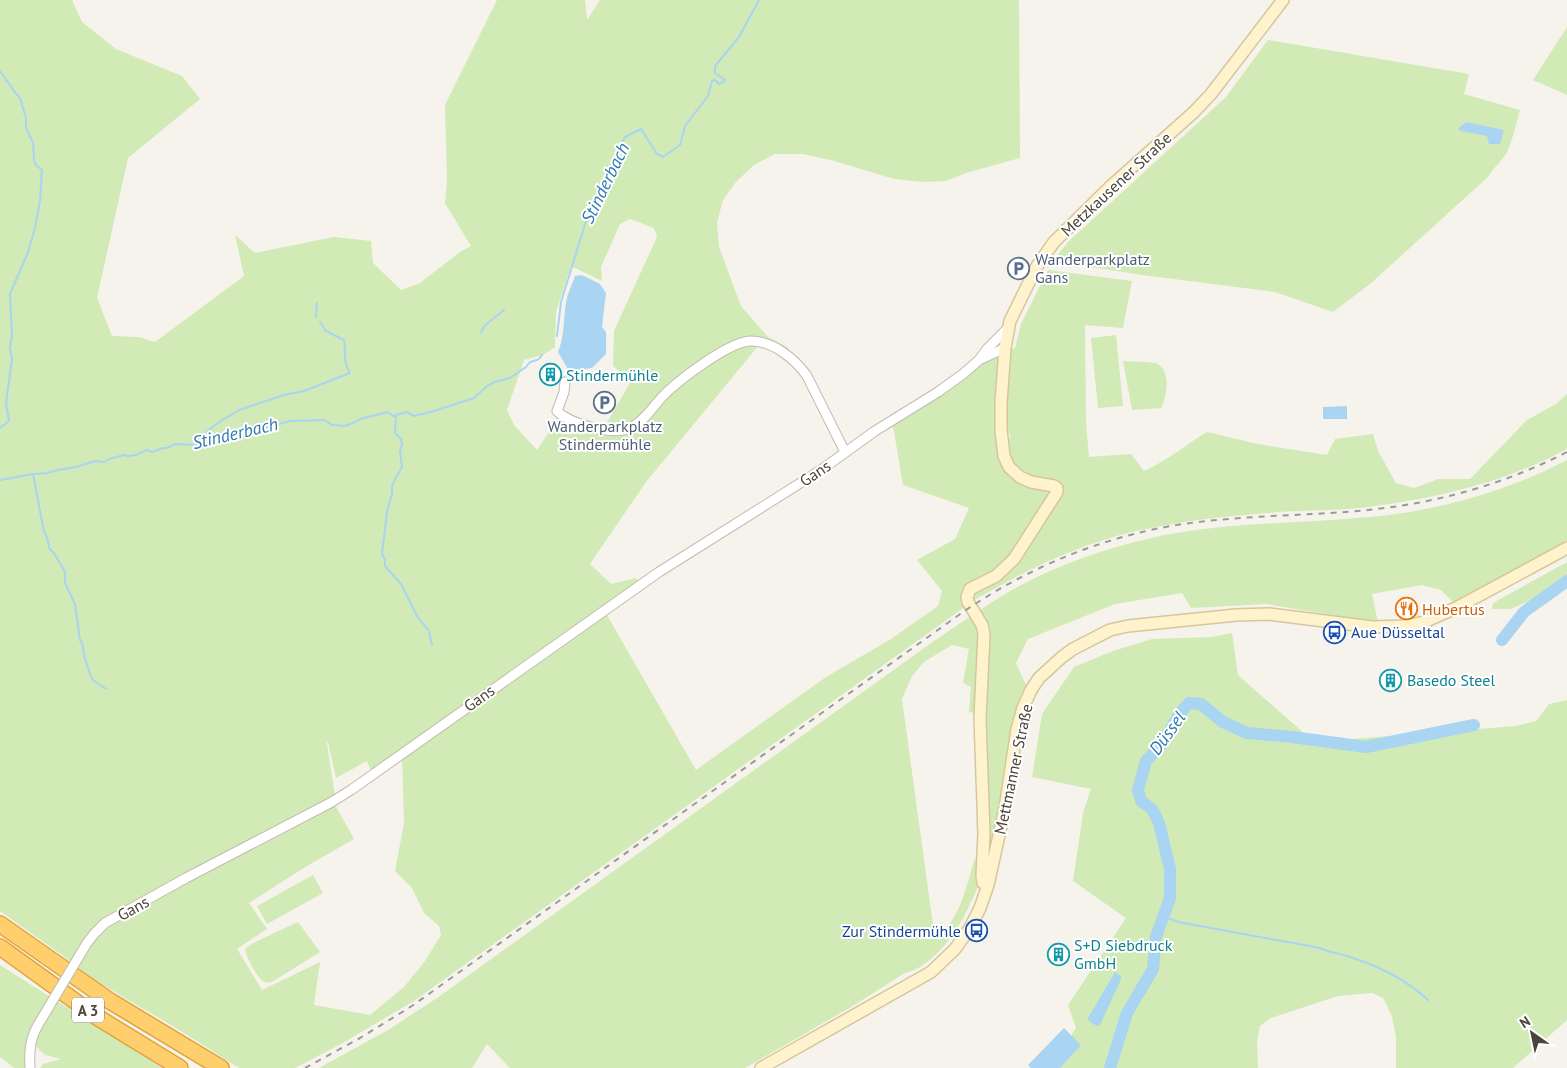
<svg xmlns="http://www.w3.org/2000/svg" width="1567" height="1068" viewBox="0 0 1567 1068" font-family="'PT Sans',sans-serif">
<rect width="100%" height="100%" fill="#f6f3ec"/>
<path fill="#d2eab5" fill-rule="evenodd" d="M0,0h72l10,22 34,27 66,27 18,23 -72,59 -31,140 15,38 27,1 16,5 89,-66 -9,-41 20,18 79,-16 37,4 2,22 28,27 19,-7 40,-31 11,-6 -26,-43 2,-23 -2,-75 52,-105h88l2,20 13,-20h419l1,158 -54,15 -20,8 -22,1 -30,-3 -63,-19 -29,-6h-27l-21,11 -18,17 -13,18 -6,22 2,25 22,59 27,31 19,10 4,5 1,3 -30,-18h-8l-38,16 -41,26 -26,26 -13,17 -10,4 -22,2 27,-47 -18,-15 1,-35 43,-94 -3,-9 -24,-9 -10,5 -19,43 1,14 -31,-15 -15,46 -1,35 -12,8 -19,5 -17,50 7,15 23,25 20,-30c19,7 47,21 67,14 13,-5 23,-17 33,-26 26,-26 63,-63 102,-63l-113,137 -56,82 21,20 25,-6 2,3 -28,22 -3,12 89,155 130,-93 65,-38 47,-33 4,-15 -25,-31 38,-21 14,-31 -66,-23 -10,-59 75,-50 15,-13 16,-6 -4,56 5,30 11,-6 -6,-10 3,-78 7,-1 6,-24 27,-54 84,11 -9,47 -38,-3 1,97 3,35 42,-3 13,17c23,-10 41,-26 63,-39l51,12 69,11 8,-16 38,-5 5,17 18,32 18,5 24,-9h32l57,-59 29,-16 11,-10v55c-61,33 -129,49 -198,58 -24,3 -48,3 -72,4 -49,3 -98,7 -146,17 -64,12 -122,40 -178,73l-559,400 -73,43 -46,24h-56l-58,-37 -85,-50 -34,-26 -62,-44zM328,742l8,36 31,-17 4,10 31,-14 2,66 -9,48 17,17 12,25 15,13 2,9 -16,26 -21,26 -34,28 -56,-10 6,-43 -58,28 -25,-41 30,-20 -18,-26 58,-37 47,-27 -20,-36 1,-7 -8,-53z
M1567,27v68l-34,-15z
M1268,40l201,34 -5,20 56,16c-4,14 -7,29 -13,42 -5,9 -14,16 -19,25l-118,107 -37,28 -58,-20 -133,-17 -89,-14 15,-19 158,-145z
M1116,335l7,71 -25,2 -7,-70z
M1123,361c10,1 22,0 32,2 17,5 12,34 6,45l-29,2z
M1567,460v82l-113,61 -13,-13 -19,-5 -50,9 6,29 -112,-19 -75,4 -9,-15 -67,11 -87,35 -12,24 10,22 -9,19 -15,78 -6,43 -8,44v-98l-3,-56 -16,-3 2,-25 -8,-4 6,-34 -17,-4 -28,17 -12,14 -10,23 33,241c25,-20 31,-53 40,-82 3,8 5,21 2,30 -1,5 -4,10 -6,14 -11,26 -37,65 -66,71l-54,34 -106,61h-235l-23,-24 -15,24h-153l69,-38 49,-32 497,-357c22,-15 44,-30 66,-44 46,-28 99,-47 151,-59 71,-16 145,-14 218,-21 68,-6 137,-25 198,-57z
M1567,562v22l-56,25h-19l1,-6z
M1232,633l6,42 76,67 202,-16 20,-5 13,-17 18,-4v320l-54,48h-117v-30l-4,-22 -9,-18 -11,-5 -34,3 -67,22 -11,8 -3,15 1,27h-207l25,-40 -8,-23 58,-87 -53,-37 10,-68 8,-24 -59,-12 10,-63 32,-47 39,-16 39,-12 60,-2z
M313,875l10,18 -56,31 -10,-18z
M298,922l22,30 -45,28c-4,2 -8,4 -12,1 -6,-3 -17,-25 -18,-32l8,-6z
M0,965l162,103h-122l3,-4 18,-5 -16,-4 -11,-11 5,-13 -6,-8 -6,15 -2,15 1,15h-12l-14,-11z"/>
<path fill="#a9d4f2" d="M1466,122l38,8 -4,14h-11l-2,-8 -26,-5 -3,-2z
M582,275l18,9 6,9 -4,34 4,5v22l-14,14 -23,3 -11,-19c7,-17 5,-32 8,-49 1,-9 6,-18 9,-27z
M1347,406v13h-24v-12z
M1115,972l6,4v3l-21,46 -3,1 -8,-5 -1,-3z
M1064,1028l17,17 -21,23h-29l-3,-3z"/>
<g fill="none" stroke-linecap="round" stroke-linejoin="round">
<path stroke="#a9d4f2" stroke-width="2" d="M0,71l14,20 6,7 6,20v9l7,16 1,17 2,5 6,5 -2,31 -5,27 -7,24 -18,42 2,41 -2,13 2,11 -6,44 3,18 -9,7
M316,317l1,-14
M481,332c3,-9 16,-15 23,-22
M557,336l4,-34 29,-94 5,-9 30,-62 16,-8 16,25 6,3 17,-12 5,-19 23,-30 4,-15 3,-1 4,4 6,-3v-1l-10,-7v-7l24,-29 20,-37
M396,415l-1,18 6,6 1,5 -2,8 2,15 -7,12 -3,8v7l-5,18 -5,42 3,6v6l16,18 16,32 12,15 3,14
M204,438l3,-7 14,-10 18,-11 45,-15 20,-4 46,-18c-7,-10 -4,-21 -6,-33l-18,-9 -6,-9
M33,474l10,53c2,8 6,13 6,21l5,5 11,19v11l10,21 5,36c5,6 2,9 4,15 1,4 7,22 8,24 4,4 10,7 14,10
M0,480l33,-6 14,-1 11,-3 18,-3 19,-6 9,1 5,-3 15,-4 4,1 8,-1 11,-5 5,2 11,-4h4l8,-4 24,1 5,-3v-4l15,1 9,-5 13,-4h17l32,-9 34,-1 8,5 13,1 10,-4 5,-3 28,-7 5,4 13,-4 8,4 20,-5 40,-13 13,-12 8,-4 15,-4 16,-11 4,-5 7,-2 3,-2 2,-3
M1163,916l15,6 142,26c10,5 19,5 30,9 28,9 56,22 78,43"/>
<path stroke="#a9d4f2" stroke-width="12" d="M1502,640l22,-28 43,-31
M1110,1068l17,-55 26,-44 3,-32 14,-39v-29l-11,-46 -7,-14 -11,-8 -3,-11 8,-29 16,-17 18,-31 9,-10 12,1 22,18 24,11 45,4 74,10 108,-22"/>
<defs>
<path id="street" d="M979,360l8,-11 21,-21
M565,382l-1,10 -7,19c13,13 58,26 75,16 14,-7 23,-24 35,-35 15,-14 63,-51 84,-51 22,0 44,18 56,35l38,76
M87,943l7,-9 11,-11 81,-45 144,-75 21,-13 308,-218 162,-102 54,-39 63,-39 25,-18 16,-14 26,-12
M30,1068c-1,-16 0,-29 8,-43"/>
<path id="secondary" d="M988,885l-5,-2 -1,-7 2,-42 -4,-116 4,-84 -2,-9 -14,-23 -1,-5 3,-8 26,-13 18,-17 43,-67v-4l-3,-2 -23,-4 -11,-5 -11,-10 -5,-11 -3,-26v-28l4,-54 5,-27 27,-55 17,-24 57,-56 83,-74 17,-18 72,-94
M761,1068l170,-96 24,-23 15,-21 10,-20 8,-23 17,-77 12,-79 6,-21 8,-18 8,-12 23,-21 11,-8 37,-19 18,-4 108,-11 33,-1 103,13 34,-1 18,-4 32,-14 111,-60"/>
<path id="highway" d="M0,924l110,77 111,67
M0,947l97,70 83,51"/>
</defs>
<use href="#street" stroke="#c2bbae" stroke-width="11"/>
<use href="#secondary" stroke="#d6c79b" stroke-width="14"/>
<use href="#highway" stroke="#e0a43c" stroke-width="18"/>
<use href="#street" stroke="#fff" stroke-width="9"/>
<use href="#secondary" stroke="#fff3cd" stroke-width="11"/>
<use href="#highway" stroke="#ffcf6e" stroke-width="15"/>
<path stroke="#9a9a9a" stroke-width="2" stroke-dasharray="6 6" stroke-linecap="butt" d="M305,1068l55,-30 52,-32 551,-394c66,-45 141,-76 220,-88 61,-9 124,-8 185,-14 69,-7 137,-26 199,-58"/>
<defs>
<path id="street-bridge" d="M38,1025l49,-82"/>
</defs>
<use href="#street-bridge" stroke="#c2bbae" stroke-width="11" stroke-linecap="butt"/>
<use href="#street-bridge" stroke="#fff" stroke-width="9"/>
</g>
<defs>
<symbol id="parking-ring" viewBox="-11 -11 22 22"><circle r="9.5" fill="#fff" stroke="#5c6f8a" stroke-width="1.5"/><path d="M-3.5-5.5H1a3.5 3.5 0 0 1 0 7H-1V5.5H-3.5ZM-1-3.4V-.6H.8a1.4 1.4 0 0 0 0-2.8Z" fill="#5c6f8a"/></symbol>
<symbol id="building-ring" viewBox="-11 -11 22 22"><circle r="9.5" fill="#fff" stroke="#0f9aa8" stroke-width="1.5"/><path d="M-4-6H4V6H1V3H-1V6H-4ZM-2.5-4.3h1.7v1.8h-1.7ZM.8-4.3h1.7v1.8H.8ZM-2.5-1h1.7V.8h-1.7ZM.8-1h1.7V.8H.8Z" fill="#0f9aa8"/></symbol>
<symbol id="restaurant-ring" viewBox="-11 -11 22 22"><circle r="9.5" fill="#fff" stroke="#e8710a" stroke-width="1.5"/><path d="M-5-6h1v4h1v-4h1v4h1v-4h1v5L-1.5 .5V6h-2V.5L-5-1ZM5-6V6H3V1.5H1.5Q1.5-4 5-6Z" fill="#e8710a"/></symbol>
<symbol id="bus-ring" viewBox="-11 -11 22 22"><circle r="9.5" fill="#fff" stroke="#1a4fb4" stroke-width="1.5"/><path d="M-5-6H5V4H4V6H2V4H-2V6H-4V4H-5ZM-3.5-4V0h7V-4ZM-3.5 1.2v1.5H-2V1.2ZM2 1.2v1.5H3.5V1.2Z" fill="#1a4fb4"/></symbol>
</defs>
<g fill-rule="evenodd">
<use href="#parking-ring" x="1006" y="256" width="25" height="25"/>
<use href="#building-ring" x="538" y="362" width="25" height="25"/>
<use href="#parking-ring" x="592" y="390" width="25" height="25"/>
<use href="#restaurant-ring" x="1394" y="596" width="25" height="25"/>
<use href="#bus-ring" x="1322" y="620" width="25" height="25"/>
<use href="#building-ring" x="1378" y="668" width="25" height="25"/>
<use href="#bus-ring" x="964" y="918" width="25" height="25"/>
<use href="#building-ring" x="1046" y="942" width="25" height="25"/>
</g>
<g text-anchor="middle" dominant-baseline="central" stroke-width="4" stroke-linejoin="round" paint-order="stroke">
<rect fill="#fff" stroke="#817c74" stroke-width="1" x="72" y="997.5" width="32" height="25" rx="4"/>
<g font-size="15" font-weight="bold" fill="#4b4439">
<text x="88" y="1010">A 3</text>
</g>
<g font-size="16" fill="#4b4439" stroke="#fff">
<text transform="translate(1116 184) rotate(-43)">Metzkausener Straße</text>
<text transform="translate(815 473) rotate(-34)">Gans</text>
<text transform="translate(479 698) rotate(-36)">Gans</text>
<text transform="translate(1013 769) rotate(-78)">Mettmanner Straße</text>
<text transform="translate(133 908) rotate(-29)">Gans</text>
</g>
<g font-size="16" fill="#4e5e75" stroke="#fff" text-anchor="start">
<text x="1035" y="259">Wanderparkplatz<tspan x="1035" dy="18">Gans</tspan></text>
<text x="605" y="426" text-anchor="middle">Wanderparkplatz<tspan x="605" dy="18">Stindermühle</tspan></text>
</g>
<g font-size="16" fill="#0d838f" stroke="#fff" text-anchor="start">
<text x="566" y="375">Stindermühle</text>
<text x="1407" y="680">Basedo Steel</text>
<text x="1074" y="945">S+D Siebdruck<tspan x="1074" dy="18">GmbH</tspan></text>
</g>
<g font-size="16" fill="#c56008" stroke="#fff" text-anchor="start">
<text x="1422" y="609">Hubertus</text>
</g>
<g font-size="16" fill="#164399" stroke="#fff" text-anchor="start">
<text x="1351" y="632">Aue Düsseltal</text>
<text x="961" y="931" text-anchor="end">Zur Stindermühle</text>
</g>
<g font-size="18" font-style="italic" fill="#2e7ab2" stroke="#fff">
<text transform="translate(605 183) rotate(-64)">Stinderbach</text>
<text transform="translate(235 433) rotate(-13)">Stinderbach</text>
<text transform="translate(1167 733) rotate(-54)">Düssel</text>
</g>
</g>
<g transform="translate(1532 1033) rotate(327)" stroke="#ffffff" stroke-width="4" paint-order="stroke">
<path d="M0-4L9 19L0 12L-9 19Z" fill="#4b4439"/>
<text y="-8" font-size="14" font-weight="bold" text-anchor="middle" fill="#4b4439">N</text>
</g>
</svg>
